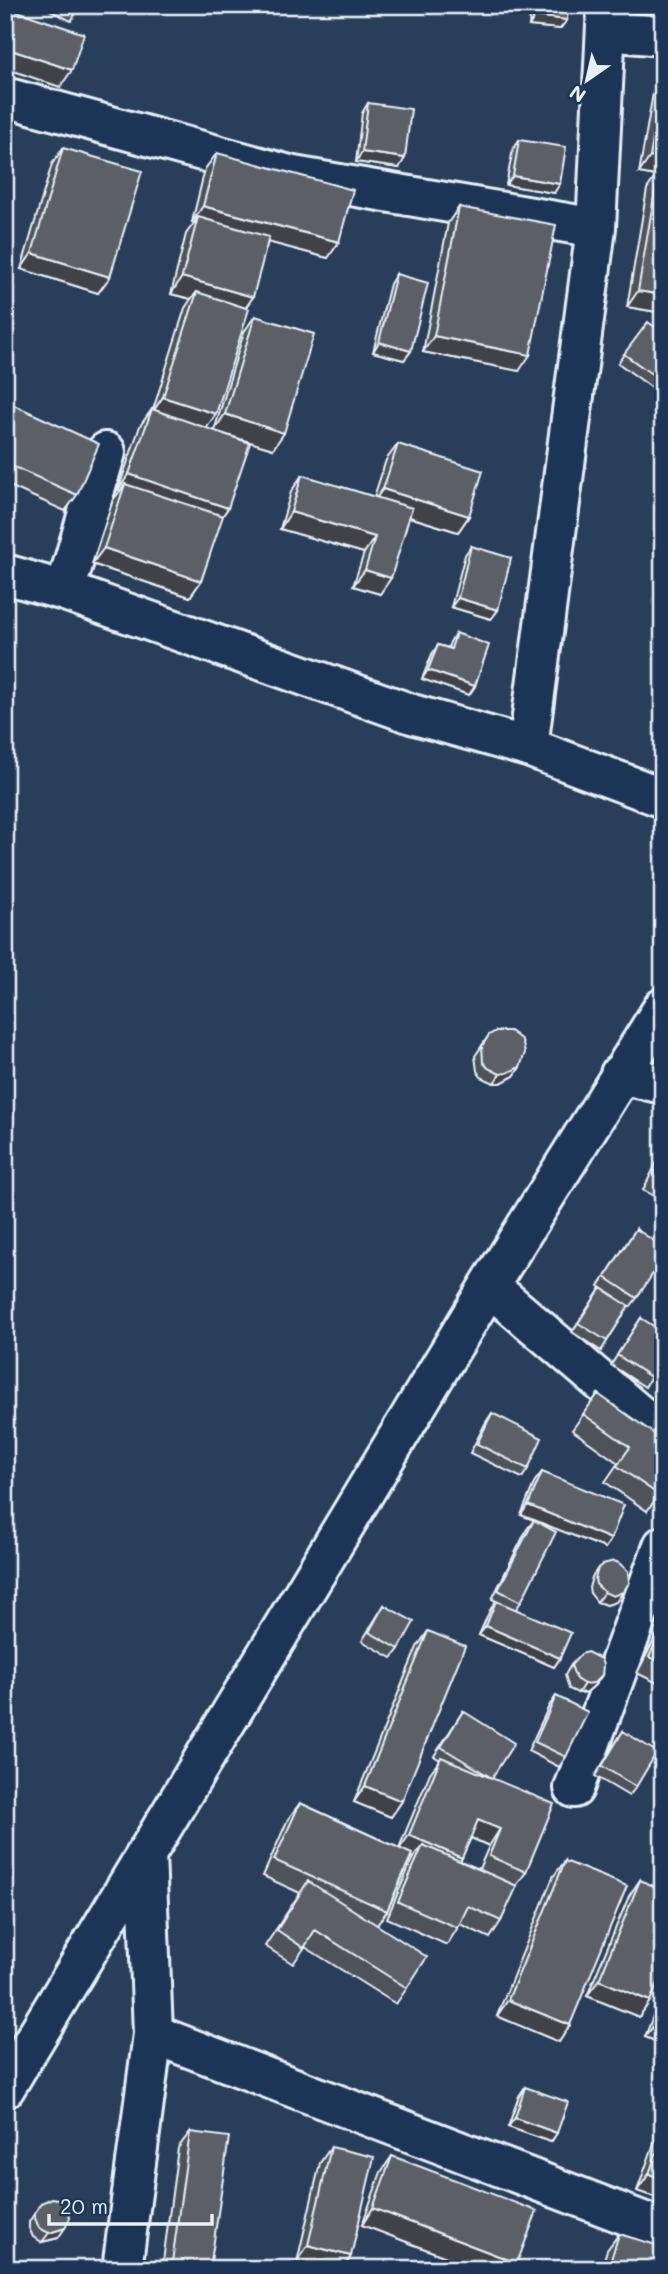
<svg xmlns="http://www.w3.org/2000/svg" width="668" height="2274" viewBox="0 0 668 2274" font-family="Mali,sans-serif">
<rect width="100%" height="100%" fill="#293e5a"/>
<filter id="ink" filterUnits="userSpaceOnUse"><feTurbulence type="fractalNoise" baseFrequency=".0143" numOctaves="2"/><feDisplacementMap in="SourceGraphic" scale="14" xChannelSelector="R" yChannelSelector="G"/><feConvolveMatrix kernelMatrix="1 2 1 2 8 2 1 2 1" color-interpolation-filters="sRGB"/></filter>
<g filter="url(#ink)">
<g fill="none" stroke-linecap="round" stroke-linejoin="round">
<defs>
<path id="minor" d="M606,31l57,5
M5,97l288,79 303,52
M5,574l60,17 347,123 116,33 135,51
M65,591l41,-139
M528,747l68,-519 11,-223
M620,1074l43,10
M489,1286l174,149
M574,1788l89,-242
M153,2034l510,195
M5,2088l484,-802 174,-278
M122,2269l31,-235 -7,-181"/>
</defs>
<use href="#minor" stroke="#e8f1f8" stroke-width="44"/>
<use href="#minor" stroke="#1d3557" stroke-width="38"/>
</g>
<path fill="#4e5358" stroke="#e8f1f8" stroke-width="2" fill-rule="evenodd" d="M40,5h41l-10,16z
M531,5h37l-8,24 -31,-3z
M663,53v260l-36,-6 20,-118 9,-13 -17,-3 20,-114z
M368,103l31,65 -43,-6 6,-49z
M519,140l35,53 -48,-8 7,-36z
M63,148l35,145 -77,-24 31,-105z
M217,153l111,105 -60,-16 -22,66 -30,106 -10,14 22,80 -6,8 -21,65 -11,16 -98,-33 21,-64 7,-9 -2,-1 22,-64 12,-17 1,1 32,-102 6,-9 -20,-5 15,-60 8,-11 -2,-1 13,-53z
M459,207l60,164 -96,-19 25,-129z
M396,274l15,77 -7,9 -31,-8 17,-68z
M255,316l18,133 -59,-18 30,-99z
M663,333v54l-4,6 -41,-30 6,-9z
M5,401l72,94 -12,16 -60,-27z
M398,444l71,72 -11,16 -49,-15 -29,77 -27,-8 11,-33 -84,-24 11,-37 11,-17 72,22 12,-37z
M471,546l27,64 -7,9 -40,-12 14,-52z
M456,633l19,53 -6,9 -47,-16 10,-25 6,-9 10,3 2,-6z
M489,1035l31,32 -6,9 -13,7h-7l-13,-6 -4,-6 -2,-15z
M663,1150v51l-20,-11z
M636,1229l1,69 -7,9 -1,-1 -28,45 -29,-19 29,-44 15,9 -17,-11z
M641,1318l10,59 -6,10 -34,-22z
M663,1376v21l-10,-6z
M598,1394l65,95 -16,22 -42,-29 13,-19 -46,-33z
M492,1413l36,56 -6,9 -52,-25 16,-31z
M542,1472l69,67 -6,9 -84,-33 14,-34z
M534,1520l-13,82 -5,7 44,49 -6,9 -75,-32 11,-25 6,-9 -4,-2 35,-70z
M598,1568l18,34 -9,3 -10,-3 -7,-9 -1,-5 3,-11z
M384,1605l15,44 -7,9 -30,-17z
M663,1623v63l-26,-13z
M428,1631l-26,170 -11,16 -37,-15 63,-155z
M571,1665l31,10 -6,9 -9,8 -9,1 -9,-4 -4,-14z
M556,1696l10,61 -7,10 -31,-16 21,-45z
M463,1711l29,67 34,94 -10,14 -15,35 -11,17 -30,-14 -13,21 -60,-27 26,-60 -2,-1 -24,54 -10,14 30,63 -11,16 -91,-57 -12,17 -28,-18 35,-53 -37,-17 25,-57 12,-16 99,45 31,-75 10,-13 -6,-4zM471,1838l18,8 -10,23 -19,-8z
M623,1731l13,56 -7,9 -34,-20z
M663,1742v10l-4,-2z
M565,1861l5,164 -11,17 -62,-26 56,-139z
M640,1880l10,121 -11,16 -52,-21 42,-100z
M663,1998v46l-18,-7 12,-31z
M525,2087l32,46 -6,9 -43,-15 11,-31z
M663,2118v82l-26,-9z
M190,2132l20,137h-48l16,-121z
M331,2147l20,109 -8,13h-17l-29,-7 23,-99z
M392,2156l120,113h-34l-116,-44 19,-53z
M41,2203l17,35 -16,4 -9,-5 -4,-9v-6z
M619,2234l42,35h-60l6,-19z"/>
<path fill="#404347" stroke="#e8f1f8" stroke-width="2" d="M535,16l32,4 -7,9 -31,-3z
M5,48l67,22 -12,17 -55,-19z
M362,152l43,6 -6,10 -43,-6z
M650,157l13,2v18l-5,-4 -2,3 -17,-3z
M513,176l47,8 -6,9 -48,-8z
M203,206l136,36 -11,16 -132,-35 2,-6 -4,6 -2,-1z
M32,253l78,24 -12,16 -77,-24z
M182,277l71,20 -11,16 -45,-21 -6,7 -20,-5z
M638,291l25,4v18l-36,-6z
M434,336l96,19 -11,16 -96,-19z
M379,342l32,9 -7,9 -31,-8z
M163,397l53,17 -11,16 -53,-17z
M225,414l59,19 -11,16 -59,-18z
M129,474l99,34 -11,16 -92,-40 -5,7 -2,-1z
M383,489l86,27 -11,16 -87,-27z
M291,512l84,25 -11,16 -84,-24z
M104,548l97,33 -11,16 -98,-33z
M365,570l26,8 -11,16 -27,-8z
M458,598l40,12 -7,9 -40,-12z
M428,670l47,16 -6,9 -47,-16z
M520,1067l-6,9 -13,7h-7l6,-9z
M528,1505l83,34 -6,9 -84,-33z
M604,1592h19l-7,10 -9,3 -10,-3z
M486,1626l74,32 -6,9 -75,-32z
M602,1675l-6,9 -9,8 -9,1 6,-9z
M365,1786l37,15 -11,16 -37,-15z
M478,1820l22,9 -11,17 -22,-10z
M409,1835l53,23 -11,16 -28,-29 -10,13 -15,-7z
M599,1980l51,21 -11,16 -52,-21z
M508,2000l62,25 -11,17 -62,-26z
M652,2028l11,4v12l-18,-7z
M515,2118l42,15 -6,9 -43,-15z
M649,2174l14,5v21l-26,-9z
M373,2208l144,55 -5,6h-34l-116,-44z
M65,2228l-7,10 -16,4 7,-9z
M308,2245l43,11 -8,13h-17l-29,-7z"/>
<path fill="#5b6066" stroke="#e8f1f8" stroke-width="2" d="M65,5h16l-3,7z
M536,5h32l-1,15 -32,-4z
M5,7l79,27 -12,36 -67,-22z
M663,84v75l-13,-2z
M368,103l43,6 -6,49 -43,-6z
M519,140l47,7 -6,37 -47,-8z
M63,148l79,23 -32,106 -78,-24z
M217,153l136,37 -14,52 -136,-36z
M658,173l5,1v121l-25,-4z
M459,207l97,18 -26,130 -96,-19z
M198,217l71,20 -16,60 -71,-20z
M396,274l32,9 -17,68 -32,-9z
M197,292l52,17 -33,105 -53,-17z
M255,316l59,18 -30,99 -59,-19z
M648,322l15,11v49l-39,-28z
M5,401l94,43 -22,51 -72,-32z
M152,409l98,34 -22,65 -99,-34z
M398,444l85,27 -14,45 -86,-27z
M302,475l110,33 -21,70 -26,-8 10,-33 -84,-25z
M125,484l98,32 -22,65 -97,-33z
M471,546l40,12 -13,52 -40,-12z
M456,633l33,12 -14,41 -47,-16 10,-25 13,4z
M496,1031h14l12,9 3,13 -5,14 -13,6 -7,1 -12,-6 -5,-6 -1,-16 7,-11z
M663,1157v22l-9,-5z
M636,1229l27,18v11l-26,40 -32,-21z
M601,1288l28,18 -22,35 -29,-18z
M641,1318l22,14v27l-12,18 -34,-22z
M598,1394l65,46v49l-4,6 -42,-29 13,-19 -47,-33z
M492,1413l50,25 -14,31 -51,-25z
M542,1472l82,33 -13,34 -83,-34z
M534,1520l22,12 -35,70 -23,-12z
M614,1561l5,2 9,8 1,12 -6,9 -10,4 -9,-4 -8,-8 -1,-5 3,-11 5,-4z
M496,1601l75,32 -11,25 -74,-32z
M384,1605l30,17 -15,27 -30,-17z
M663,1628v36l-14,-7z
M428,1631l37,15 -63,155 -37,-15z
M587,1652l14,7 2,6 -1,10 -8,8 -10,1 -8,-5 -5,-14 10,-11z
M556,1696l32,16 -22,45 -31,-15z
M463,1711l51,32 -22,35 -51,-31z
M623,1731l34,21 -21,35 -34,-21z
M441,1757l113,47 -28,68 -37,-16 11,-27 -22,-9 -16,38 -53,-23z
M300,1803l112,51 -25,57 -113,-51z
M423,1845l94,41 -16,35 -33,-15 -10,22 -60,-26z
M565,1861l62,25 -57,139 -62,-25z
M640,1880l23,10v82l-13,29 -51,-21z
M308,1881l119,76 -20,31 -92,-58 -11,18 -27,-18z
M663,2000v32l-11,-4z
M525,2087l43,15 -11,31 -42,-15z
M190,2132l39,5 -19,132h-39z
M663,2134v45l-14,-5z
M331,2147l43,10 -23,99 -43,-11z
M392,2156l145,55 -20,52 -144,-55z
M52,2198l6,1 10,7 2,12 -5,10 -16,5 -10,-5 -4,-10v-5l6,-10z
M619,2234l44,13v15l-2,7h-53z"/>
</g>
<rect width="668" height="2274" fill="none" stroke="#1d3557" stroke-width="28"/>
<rect x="14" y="14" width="640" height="2246" fill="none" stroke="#e8f1f8" stroke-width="2.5" filter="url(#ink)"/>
<g transform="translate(587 80) rotate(214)" stroke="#1d3557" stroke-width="5" paint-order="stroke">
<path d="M0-5L12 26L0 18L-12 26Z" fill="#e8f1f8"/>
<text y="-10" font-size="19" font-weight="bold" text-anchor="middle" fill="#e8f1f8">N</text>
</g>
<path d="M49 2214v10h163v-10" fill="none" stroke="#e8f1f8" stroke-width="3.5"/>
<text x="60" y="2214" font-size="21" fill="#e8f1f8" stroke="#1d3557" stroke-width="5" paint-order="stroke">20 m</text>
</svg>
